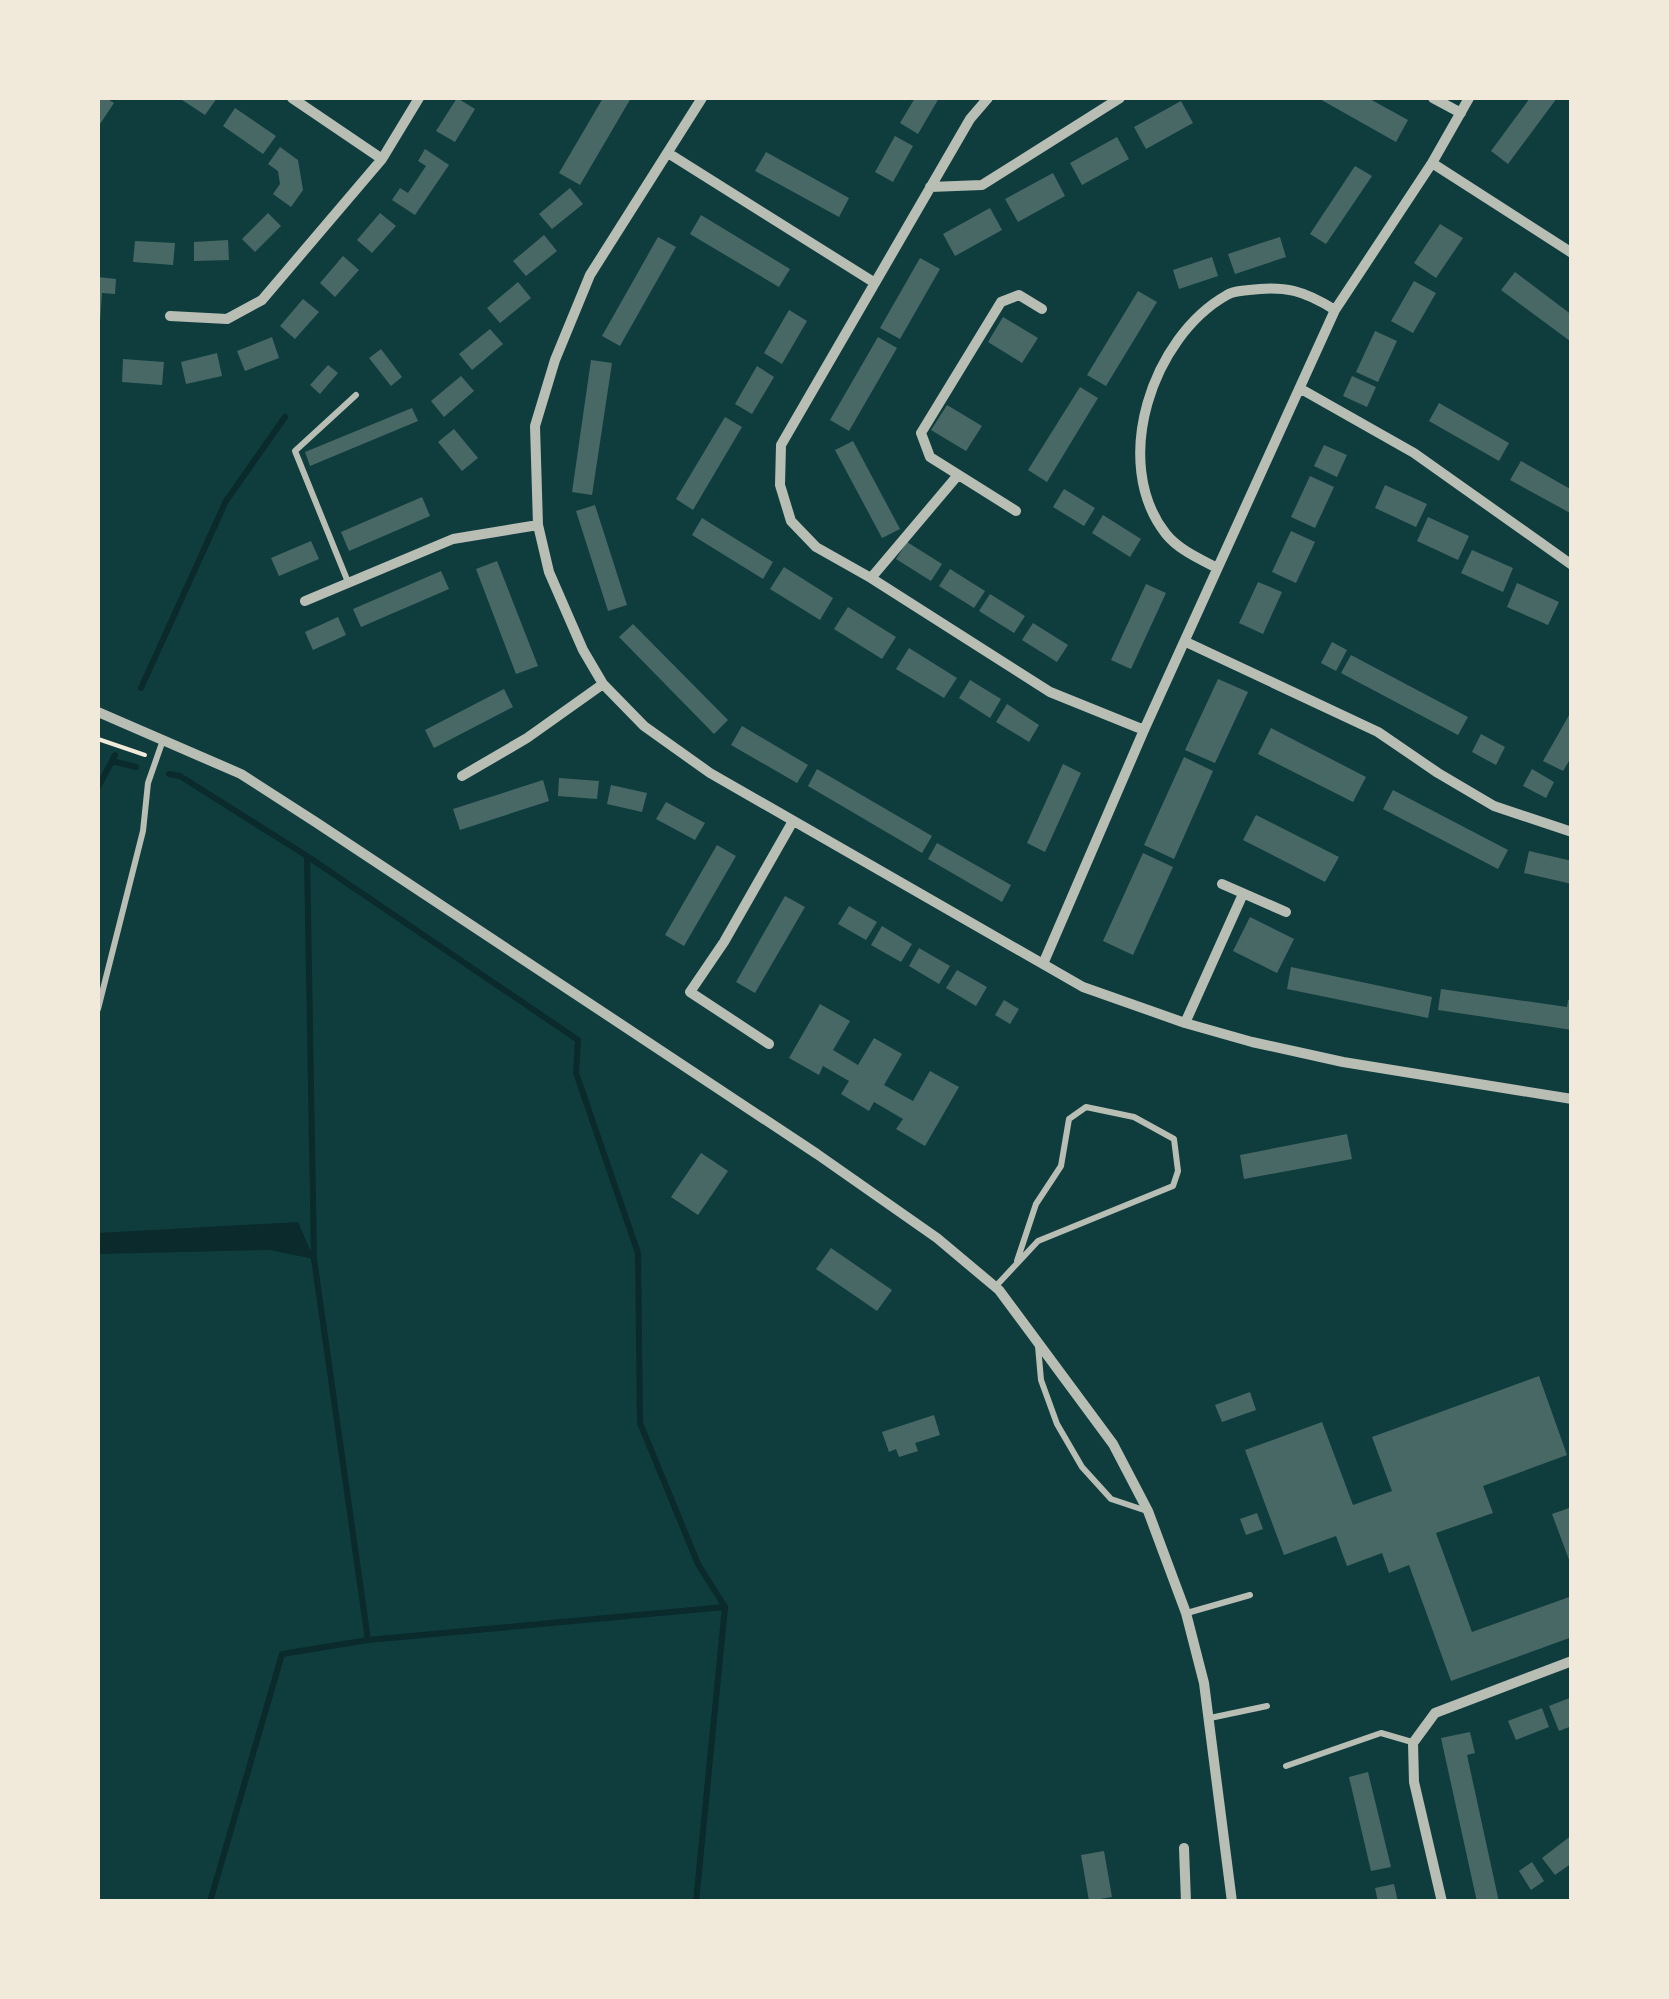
<svg xmlns="http://www.w3.org/2000/svg" width="1669" height="1999" viewBox="0 0 1669 1999" font-family="'Zilla Slab',serif">
<rect width="100%" height="100%" fill="#0f3d3e"/>
<path fill="#0a2a2b" d="M298,1222l16,37 -44,-9 -172,4v-21z"/>
<g fill="none" stroke-linecap="round" stroke-linejoin="round">
<path stroke="#0a2a2b" stroke-width="6" d="M141,688l85,-187 59,-84
M115,755l-3,6 24,6
M169,774l11,2 127,80 271,184 -2,33 62,180 2,170 58,141 27,43
M98,787l14,-26
M368,1640l357,-33
M210,1902l72,-248 86,-14 -54,-381 -7,-403
M696,1902l29,-295"/>
</g>
<path fill="#486865" d="M98,98h8l8,5 -16,24z
M179,98h38l-12,17z
M457,98l18,11 -20,33 -19,-11z
M603,98h28l-51,87 -21,-12z
M915,98h24l-21,36 -18,-11z
M1318,98h50l40,22 -12,22z
M1530,98h27l-49,66 -17,-13z
M1181,101l12,22 -47,26 -12,-22z
M235,108l41,28 -13,18 -40,-28z
M895,136l18,10 -20,36 -18,-10z
M1117,137l12,22 -47,26 -12,-22z
M280,147l18,13 5,30 -12,17 -18,-13 7,-10 -2,-13 -10,-7z
M425,149l24,16 -34,50 -23,-15 8,-12 8,5 18,-27 -8,-5z
M766,152l83,46 -10,19 -84,-46z
M1355,166l17,10 -46,68 -16,-10z
M1053,173l12,23 -47,26 -13,-23z
M570,188l13,16 -31,25 -13,-15z
M990,208l12,22 -47,26 -12,-22z
M268,213l13,13 -26,26 -13,-13z
M380,213l16,13 -24,27 -15,-13z
M701,215l89,54 -11,18 -89,-53z
M1440,224l23,14 -27,40 -22,-15z
M544,235l13,16 -31,25 -13,-15z
M658,237l18,10 -56,99 -18,-10z
M1280,237l6,20 -51,17 -7,-20z
M228,240l1,20 -35,1v-19z
M135,241l40,2 -2,22 -40,-3z
M343,256l16,14 -24,27 -15,-14z
M1212,257l6,19 -39,13 -6,-19z
M920,258l20,11 -40,70 -20,-11z
M1515,272l57,43 -2,26 -69,-51z
M98,277l18,2 -1,15 -13,-1 -2,29h-2z
M1414,281l22,12 -23,40 -22,-12z
M518,282l13,16 -31,25 -13,-15z
M1138,291l19,11 -51,84 -19,-11z
M303,299l16,13 -24,27 -15,-13z
M789,310l18,11 -25,43 -18,-11z
M1003,317l35,21 -16,25 -34,-21z
M490,329l13,15 -31,26 -13,-16z
M1375,331l22,10 -19,41 -22,-10z
M272,337l7,21 -34,13 -8,-20z
M878,337l19,11 -48,83 -19,-11z
M381,349l21,28 -11,9 -22,-28z
M217,353l5,23 -36,8 -5,-22z
M123,359l41,3 -2,23 -40,-3z
M591,360l21,3 -20,132 -20,-3z
M328,365l10,8 -18,21 -10,-9z
M757,366l17,11 -22,37 -17,-10z
M461,376l13,15 -30,26 -13,-16z
M1352,376l24,11 -9,20 -24,-11z
M1080,387l18,11 -51,84 -19,-12z
M1439,403l70,40 -10,18 -70,-40z
M947,405l35,21 -16,25 -35,-21z
M412,408l6,13 -108,45 -5,-14z
M725,417l17,10 -49,83 -17,-11z
M454,429l24,29 -16,13 -24,-29z
M853,441l47,88 -18,9 -47,-88z
M1324,445l23,10 -10,22 -23,-11z
M1521,461l51,29v24l-62,-34z
M1310,476l24,11 -19,41 -24,-11z
M1385,485l42,19 -11,23 -41,-19z
M1064,489l31,19 -11,18 -31,-19z
M422,497l8,19 -81,35 -8,-19z
M595,505l32,100 -19,6 -32,-100z
M1103,515l38,24 -11,18 -38,-24z
M1428,517l41,19 -11,24 -41,-19z
M702,518l71,44 -10,17 -71,-44z
M1291,531l24,11 -19,41 -24,-11z
M311,541l8,18 -40,17 -8,-18z
M907,542l35,22 -11,17 -35,-22z
M1472,550l41,18 -10,24 -42,-19z
M497,561l41,105 -22,8 -40,-105z
M784,567l49,31 -13,22 -50,-31z
M950,569l35,22 -11,17 -35,-22z
M441,571l8,18 -88,38 -8,-18z
M1258,582l24,10 -19,42 -24,-11z
M1517,583l42,19 -11,23 -41,-18z
M1146,584l20,9 -35,76 -20,-9z
M990,594l35,22 -11,17 -35,-22z
M848,607l48,30 -14,22 -48,-30z
M338,617l8,18 -33,15 -8,-18z
M1033,623l35,22 -11,17 -35,-22z
M633,624l95,96 -14,14 -95,-97z
M1332,642l15,8 -11,21 -15,-8z
M909,648l48,30 -13,20 -48,-29z
M1351,655l117,62 -10,18 -117,-62z
M1218,679l30,13 -33,71 -30,-13z
M970,680l31,19 -11,19 -31,-20z
M504,689l9,18 -79,41 -9,-18z
M1007,704l32,21 -10,17 -33,-20z
M1572,710v46l-9,15 -20,-10z
M742,726l66,39 -11,18 -66,-38z
M1271,728l95,49 -13,25 -95,-48z
M1481,734l24,13 -9,18 -24,-13z
M1184,757l29,14 -39,88 -30,-14z
M1063,764l18,9 -36,79 -18,-9z
M817,769l115,67 -10,17 -114,-67z
M1532,769l22,13 -8,16 -23,-12z
M559,778l40,3 -2,18 -39,-3z
M543,780l6,21 -89,29 -7,-21z
M611,785l36,8 -5,19 -35,-8z
M1393,790l115,60 -10,19 -115,-60z
M666,802l39,21 -10,17 -39,-21z
M1256,815l83,42 -14,25 -82,-42z
M937,843l74,42 -9,17 -74,-43z
M717,845l19,11 -52,90 -19,-11z
M1529,851l43,10v23l-48,-11z
M1143,853l30,14 -40,88 -30,-14z
M785,896l20,11 -50,86 -19,-11z
M849,906l28,16 -11,18 -28,-16z
M1250,917l44,22 -17,34 -44,-22z
M882,926l30,18 -11,18 -30,-17z
M919,948l31,18 -11,18 -30,-18z
M1291,967l141,30 -4,21 -141,-29z
M957,970l30,17 -11,19 -30,-18z
M1441,989l126,18 1,-7 4,1v29l-134,-20z
M1004,1000l15,9 -9,15 -15,-9z
M820,1004l30,17 -17,29 25,15 16,-27 28,16 -18,31 29,16 17,-30 29,16 -34,59 -29,-17 7,-10 -29,-17 -5,9 -28,-17 8,-13 -26,-15 -4,9 -30,-17z
M1347,1134l5,25 -108,20 -4,-24z
M701,1153l27,18 -30,44 -27,-18z
M831,1248l61,42 -15,21 -61,-42z
M1539,1376l28,79 -84,31 10,27 -57,20 36,99 100,-36v41l-121,44 -42,-116 -20,8 -7,-20 -35,13 -11,-30 -52,19 -39,-105 77,-28 31,83 39,-14 -20,-54z
M1250,1392l6,18 -34,12 -7,-17z
M934,1415l6,20 -25,8 3,8 -19,6 -3,-8 -7,3 -7,-20z
M1572,1507v58h-1l-19,-51z
M1257,1513l6,16 -17,6 -6,-16z
M1572,1697v29l-13,5 -10,-25z
M1542,1708l7,19 -33,13 -8,-19z
M1470,1732l5,21 -8,2 32,147h-22l-36,-164z
M1368,1772l23,95 -20,4 -22,-94z
M1572,1835v28l-17,12 -13,-17z
M1104,1851l8,46 -23,4 -8,-46z
M1532,1862l12,19 -13,9 -12,-19z
M1394,1884l4,18h-20l-3,-14z"/>
<g fill="none" stroke-linecap="round" stroke-linejoin="round">
<path stroke="#f1e9da" stroke-width="4" d="M98,739l47,16"/>
<path stroke="#b8beb3" stroke-width="6" d="M348,582l-53,-131 61,-56
M98,1009l45,-178 5,-48 15,-43
M996,1286l42,-45 135,-55 5,-15 -4,-32 -40,-22 -48,-10 -17,12 -8,47 -25,38 -19,57
M1038,1346l3,34 16,44 25,43 29,32 36,12
M1187,1613l63,-18
M1210,1718l57,-12
M1286,1766l95,-33 31,9"/>
<path stroke="#b8beb3" stroke-width="10" d="M292,98l90,61
M702,98l-112,177 -35,85 -20,66 3,99 11,47 34,78 20,34 41,42 66,47 373,214 102,36 67,19 91,20 229,37
M988,98l-18,21 -189,326 -1,40 11,36 25,26 55,31 179,114 94,38
M1433,98l28,15
M668,153l207,130
M1432,163l140,90
M930,187l52,-2 138,-87
M170,316l57,3 35,-19 120,-141 37,-61
M1301,389l113,64 158,112
M1016,511l-86,-54 -9,-24 80,-131 18,-7 23,14
M1217,568c-17,-9 -38,-18 -51,-34 -56,-71 -14,-197 61,-239 6,-4 15,-4 22,-5 36,-5 56,1 86,20
M871,578l87,-103
M305,601l148,-62 85,-14
M1186,642l192,90 60,41 56,33 78,26
M98,712l143,62 76,49 500,331 120,84 62,52 114,154 35,67 38,102 18,70 28,219
M462,776l65,-38 76,-54
M1222,884l64,28
M1043,964l101,-234 191,-420 97,-147 37,-65
M1185,1023l58,-129
M769,1044l-79,-52 34,-50 69,-121
M1184,1848l2,54
M1442,1902l-28,-120 -1,-39 22,-30 137,-52"/>
</g>
<rect width="1669" height="1999" fill="none" stroke="#f1e9da" stroke-width="200"/>
</svg>
